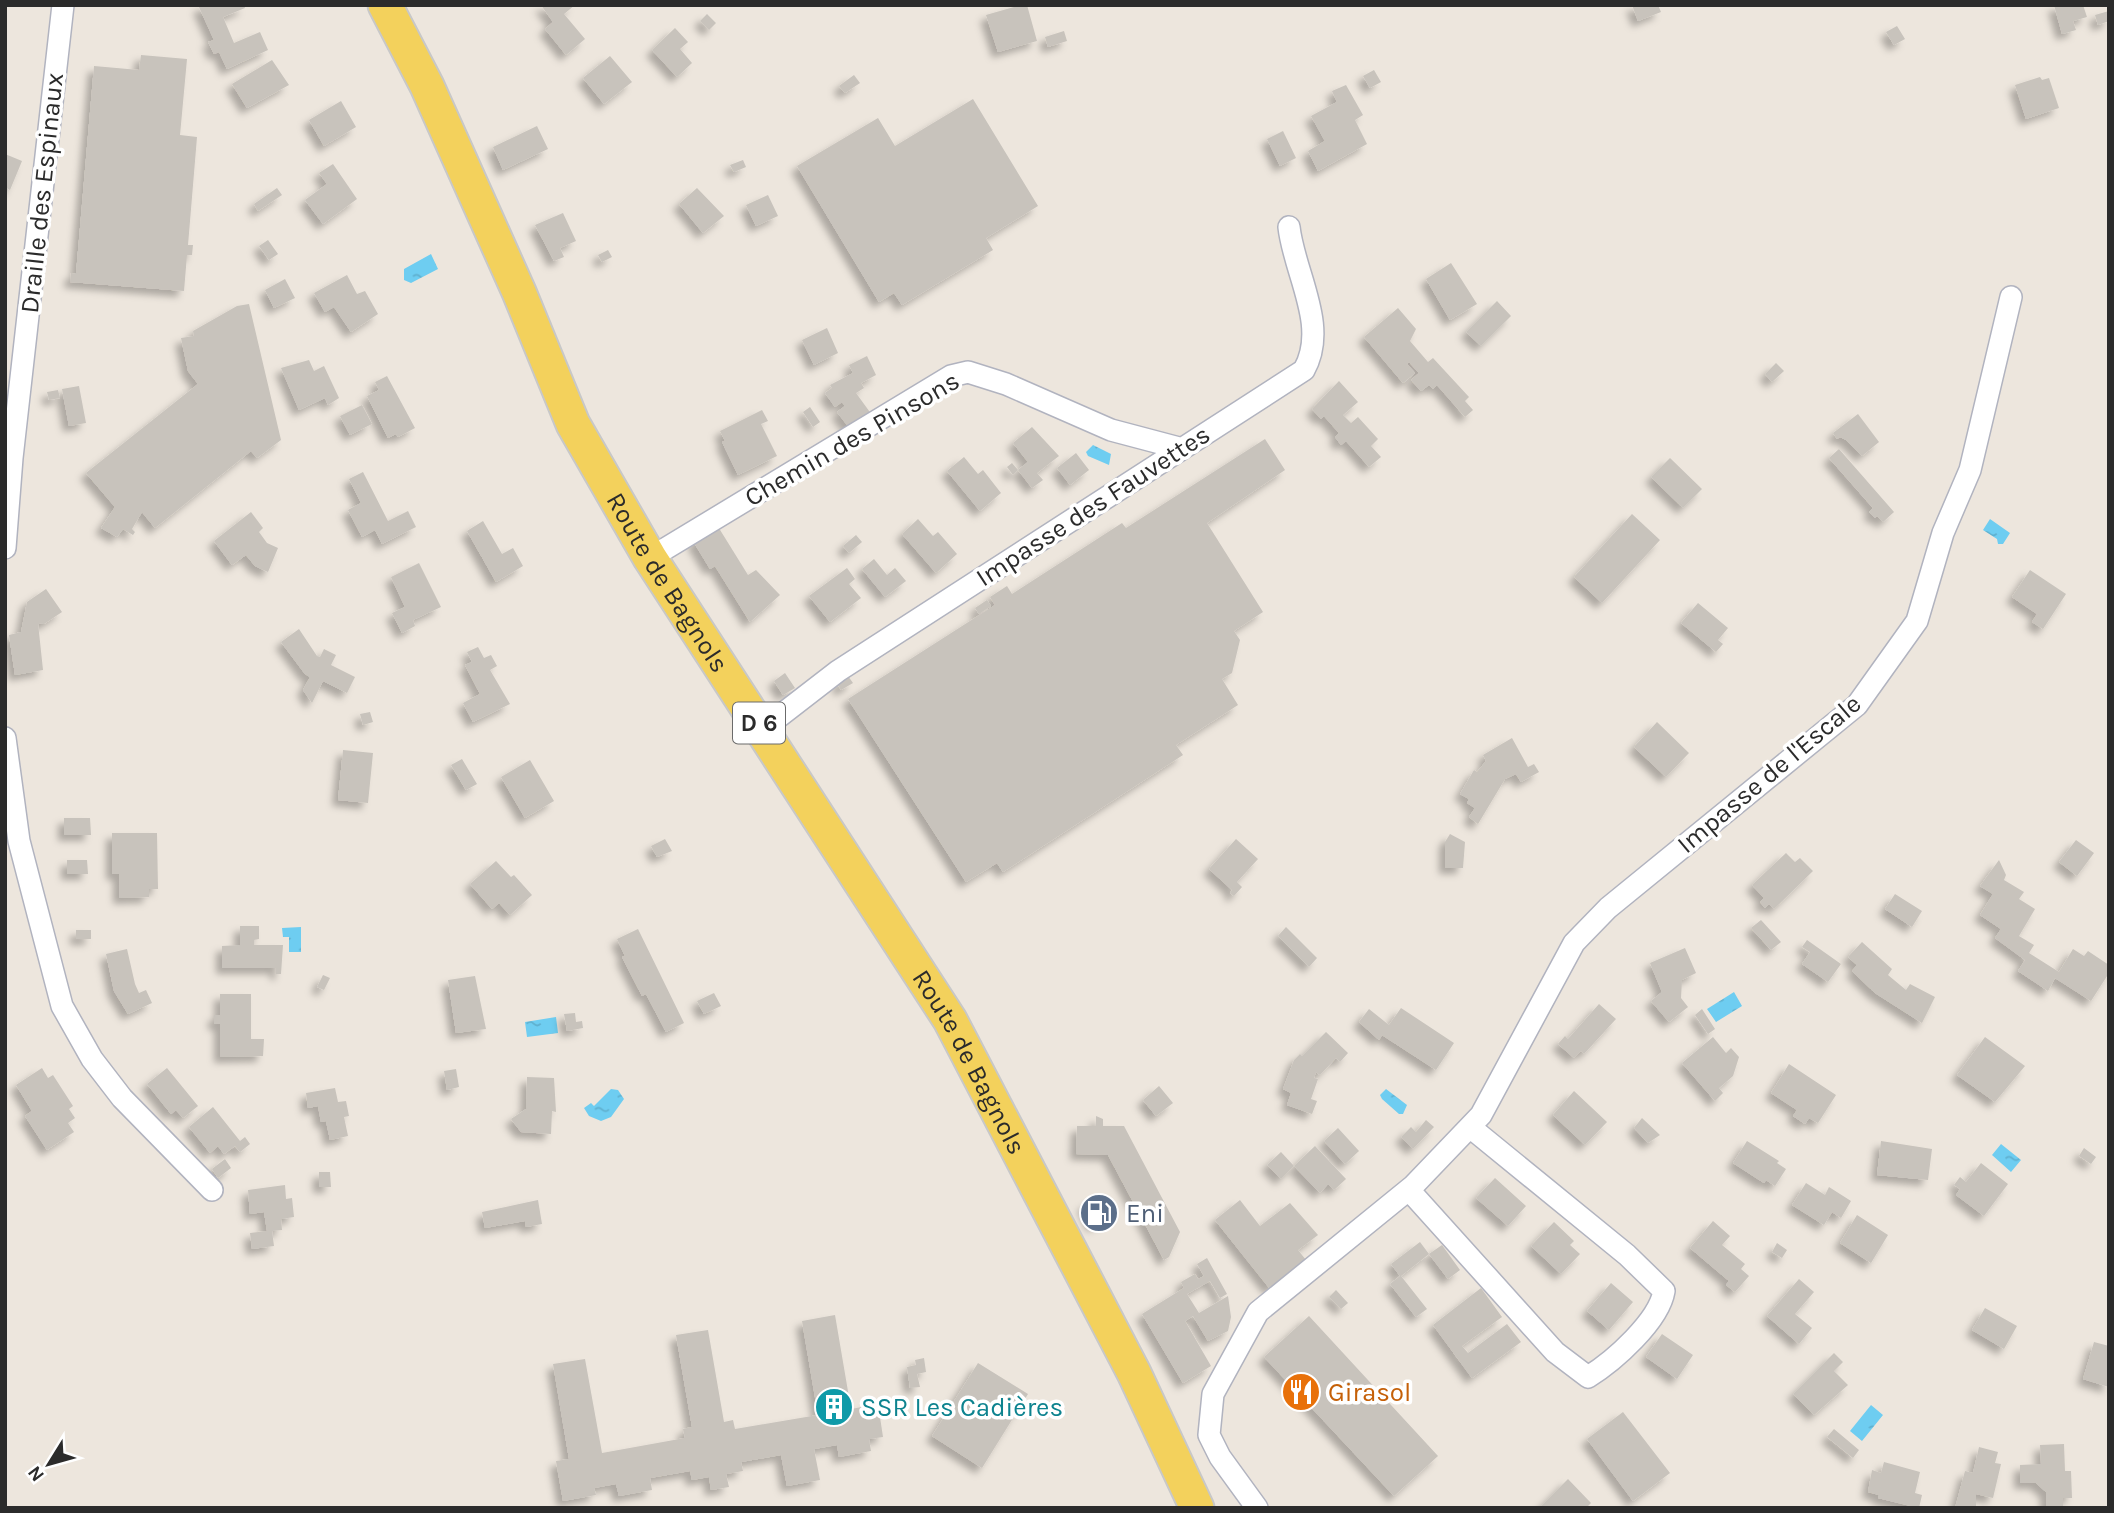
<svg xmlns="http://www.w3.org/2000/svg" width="2114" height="1513" viewBox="0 0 2114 1513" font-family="Karla,sans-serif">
<defs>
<pattern id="water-ripples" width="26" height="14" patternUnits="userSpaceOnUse" patternTransform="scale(1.75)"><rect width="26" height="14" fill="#6ecdf1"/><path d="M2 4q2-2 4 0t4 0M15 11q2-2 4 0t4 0" fill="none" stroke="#5fb0cf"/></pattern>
<filter id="shadow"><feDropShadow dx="-6" dy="6" stdDeviation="3.5" flood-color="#0004"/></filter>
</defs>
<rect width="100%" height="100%" fill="#ede6dd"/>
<path fill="url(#water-ripples)" d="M431,254l7,15 -27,14 -7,-3v-11z
M1093,445l18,9 -2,11 -21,-9 -2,-4z
M1990,519l20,14 -7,11h-5l-1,-5 -14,-9z
M301,927v25h-12v-15h-6l-1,-9z
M1734,992l8,14 -26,16 -9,-13z
M556,1017l2,16 -31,4 -2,-15z
M611,1089l7,1 6,9 -13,18 -10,4 -12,-5 -5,-8 7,-5 3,3z
M1386,1089l21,16 -4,9h-4l-17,-15 -2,-4z
M2001,1144l20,16 -10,12 -19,-17z
M1871,1405l12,10 -21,26 -12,-10z"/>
<path fill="#c8c3bc" filter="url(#shadow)" d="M203,5h41l1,3 -22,9 11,26 26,-11 8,18 -41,19 -8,-17 -5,2 -6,-12 6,-2 -15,-33z
M541,5h34l-11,9 21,25 -19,16 -21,-26 8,-7z
M1021,5h6l10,36 -39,11 -12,-37z
M1632,5h26l3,7 -23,9z
M2054,5h29l4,12 -14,4 3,9 -14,4z
M2109,11v10l-11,4 -3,-10z
M707,14l9,9 -7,7 -9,-9z
M1897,26l8,13 -11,6 -8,-13z
M675,28l13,14 -8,7 12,14 -15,14 -25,-27z
M1064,31l3,10 -19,6 -3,-10z
M141,55l46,4 -7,76 17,2 -9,108h5l-1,10h-5l-3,36 -114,-9 1,-9 5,1 18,-208 45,4z
M610,56l22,26 -28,22 -21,-26z
M272,60l17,25 -42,23 -15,-24z
M1374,70l7,12 -11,6 -7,-12z
M854,75l6,8 -15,10 -6,-7z
M2040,77l2,3 7,-2 10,30 -33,11 -11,-34z
M1346,85l17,30 -8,5 12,24 -49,27 -10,-20 17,-10 -14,-25 26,-14 -5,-11z
M973,99l65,107 -52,32 7,12 -91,55 -8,-12 -15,9 -82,-136 81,-48 17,28z
M341,101l15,26 -32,19 -15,-26z
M537,126l11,23 -45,21 -10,-23z
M1283,131l13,27 -16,8 -13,-27z
M5,154l17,7 -12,29 -5,-3z
M743,160l3,7 -12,5 -4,-7z
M333,164l24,35 -34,25 -18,-24 22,-16 -8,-11z
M277,188l5,7 -24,16 -4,-7z
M697,188l27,28 -21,17 -24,-29z
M768,195l10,21 -22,10 -10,-21z
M563,213l13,28 -16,7 4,9 -10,4 -19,-36z
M268,240l10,14 -9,6 -10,-14z
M608,250l4,7 -10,5 -4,-7z
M1451,263l26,41 -27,16 -24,-41z
M347,275l10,19 8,-3 13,23 -27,18 -17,-25 -9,5 -11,-19z
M285,279l10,19 -21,10 -9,-18z
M1497,301l14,15 -30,30 -15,-14z
M249,304l32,136 -24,18 -6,-7 -96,77 -13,-16 -10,17 3,3 -2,3 -10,-6 -6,8 -16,-9 14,-21 -29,-34 112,-89 -10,-13 -7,-33 13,-2 -1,-5 44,-25z
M1398,308l18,21 -6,12 18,21 5,-4 36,39 -4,4 8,9 -8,7 -28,-32 -4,4 -4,-4 -8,6 -10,-11 8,-7 -10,-11 -2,2 8,9 -12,10 -39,-46z
M827,328l11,25 -24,12 -12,-25z
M867,356l9,19 -15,8 3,5 -8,5 16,22 -22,14 -13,-17 8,-6 -3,-4 -7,5 -10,-14 7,-5 -2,-3 23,-12 -4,-8z
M309,360l5,11 10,-5 15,32 -11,7 -3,-7 -26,12 -18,-42z
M1776,363l8,8 -12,11 -7,-8z
M387,376l28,52 -17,9 -2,-3 -8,4 -21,-42 12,-6 -4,-8z
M1339,381l19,21 -15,13 8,8 7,-6 20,22 -7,7 10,11 -12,10 -23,-26 -5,4 -6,-8 4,-4 -15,-17 -3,3 -9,-10z
M79,386l7,37 -17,3 -7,-37z
M58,390l2,8 -11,2 -2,-8z
M362,405l10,19 -22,11 -10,-19z
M810,407l10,15 -7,5 -10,-15z
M762,410l6,11 -7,3 16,32 -39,19 -16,-33 3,-1 -5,-10z
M1858,414l21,28 -17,14 -16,-16 -6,-3 -3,2 -4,-6z
M1032,427l27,29 -22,17 6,7 -11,8 -14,-18 -5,5 -6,-8 5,-4 6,7 10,-8 -15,-19z
M1265,439l20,31 -78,53 56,89 -29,19 6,9 -8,33 -10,6 16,26 -62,40 7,10 -180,117 -6,-9 -31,19 -118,-183 147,-94 -5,-8 17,-11 5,8 110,-71 4,5z
M1839,449l55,63 -11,10 -6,-6 -2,2 -6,-6 4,-4 -44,-50z
M1076,453l13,17 -19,15 -13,-17z
M964,457l14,17 5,-4 18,23 -21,18 -33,-40z
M1670,458l32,31 -19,19 -32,-31z
M363,472l25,49 20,-10 8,16 -34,17 -7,-14 -13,7 -14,-27 13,-7 -12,-24z
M251,512l12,16 -4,4 8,11 11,5 -10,24 -13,-6 -9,-11 -14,10 -18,-24z
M1632,514l28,26 -58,63 -28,-26z
M918,519l15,17 5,-4 19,22 -21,19 -34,-39z
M483,521l19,33 11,-6 10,18 -27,16 -29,-51z
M717,525l31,50 8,-5 24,25 -30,27 -35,-56 -5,3 -17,-28z
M856,535l6,7 -13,11 -6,-7z
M874,559l13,16 8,-7 11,13 -21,16 -23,-28z
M419,563l22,44 -28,13 2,6 -13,7 -10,-20 13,-6 -14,-30z
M847,568l8,11 -6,5 12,14 -31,24 -21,-26z
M2030,570l36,24 -23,35 -11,-7 5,-8 -25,-17z
M46,589l16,23 -18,12 -6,-1 5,47 -28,5 -6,-40 12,-3 6,-30z
M987,600l4,6 -12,8 -4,-6z
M1698,603l30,25 -10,12 5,4 -7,8 -35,-29z
M299,629l18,27 3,1 4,-8 12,6 -5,10 24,12 -8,16 -24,-12 -11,22 -9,-13 7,-13 -5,-3 -24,-32z
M478,647l6,11 7,-3 6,11 -7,4 20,34 -37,18 -10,-19 17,-9 -15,-29 7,-3 -5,-10z
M785,673l10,15 -12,7 -9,-14z
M848,676l5,7 -12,7 -4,-7z
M370,712l3,10 -10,3 -3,-11z
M1657,722l32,31 -23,24 -32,-30z
M1512,738l16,29 6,-3 5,8 -18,10 -5,-8 -11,5 -27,45 -9,-7 6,-9 -8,-5 2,-4 -9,-5 14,-24 3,2 9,-11 -3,-6z
M343,750l30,3 -5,50 -30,-3z
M462,759l15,25 -11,6 -15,-25z
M530,760l24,41 -29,17 -24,-41z
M64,818h26l1,17h-27z
M112,833h45l1,56h-9v8l-30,1v-24h-7z
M1450,834l15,8 -2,26h-18v-26z
M665,839l7,12 -15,6 -6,-11z
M1236,839l22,20 -21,23 5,5 -8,9 -4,-3 2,-3 -23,-21z
M2076,840l18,13 -17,23 -18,-14z
M1786,853l9,9 5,-4 13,13 -39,38 -5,-5 -4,4 -5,-6 4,-4 -12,-13z
M67,860h20l1,14h-21z
M1999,860l7,15 -2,5 20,12 -5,7 16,10 -16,27 15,9 -5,8 30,19 14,-23 11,7 4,-5 21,14v8l-18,28 -36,-23 -7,13 -30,-20 7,-11 -30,-22 6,-9 -21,-14 13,-21 -13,-8z
M496,861l15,16 3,-2 18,20 -22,20 -11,-12 -7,6 -22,-25z
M1895,894l27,17 -10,16 -27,-18z
M1761,920l20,22 -10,8 -20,-22z
M240,926h19v13l-5,1v5h29l-2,29h-5v-6h-54v-22l18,-1z
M1286,927l31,31 -8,9 -31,-31z
M638,929l46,94 -18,9 -20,-38 -4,2 -20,-39 3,-1 -8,-17z
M76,930h15v9h-15z
M1807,940l34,24 -13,18 -26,-18 8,-12 -8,-5z
M1862,942l30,27 -4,6 18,15 4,-6 25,13 -13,26 -47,-30 -23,-22 5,-6 -9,-8z
M1685,948l11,25 -14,7 -1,18 7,9 -19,15 -18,-21 11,-9 -12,-29z
M127,949l8,35 4,9 7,-3 6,13 -24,11 -14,-23 -8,-37z
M323,975l7,3 -6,12 -7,-3z
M475,976l11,53 -30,4 -8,-53z
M714,993l7,13 -17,8 -7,-13z
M220,994h31v45h13l-1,17 -43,1v-33h-6v-9h6z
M1599,1004l17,15 -32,35 -3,-3 -7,7 -16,-14 7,-8 3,3z
M1401,1008l53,35 -18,27 -54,-35 -3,5 -20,-18 10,-13 20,16z
M1702,1009l13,20 -7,5 -13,-19z
M575,1013l1,9 6,-1 1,7 -16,3 -3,-17z
M1326,1032l22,21 -8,9 -4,-4 -16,17 -4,-3 -2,6 4,1 -7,20 6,2 -5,13 -25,-9 4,-12 -8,-4 11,-29 6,-6 2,2z
M1713,1037l13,16 5,-5 8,9 -6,19 -14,12 4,5 -8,8 -33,-38z
M1985,1037l40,29 -30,36 -38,-27z
M1789,1064l47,31 -18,28 -9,-5 -4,6 -12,-8 4,-6 -26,-17z
M42,1068l6,10 5,-3 20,31 -4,3 6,9 -7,5 6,9 -27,18 -22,-34 7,-5 -16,-26z
M167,1068l31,38 -15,12 -7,-8 -5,4 -24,-30z
M456,1069l3,18 -12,3 -3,-19z
M527,1077l27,1 2,34 -4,-1 -1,23 -30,-2 -10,-13 15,-10z
M1159,1086l14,17 -17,13 -13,-16z
M335,1088l3,14 8,-1 3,15 -5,1 4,19 -18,4 -4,-19 -5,1 -3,-16 -10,2 -2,-15z
M1574,1091l33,31 -22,23 -32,-30z
M213,1107l27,34 5,-4 5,7 -10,8 -5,-6 -11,8 -6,-8 -8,7 -21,-26z
M1096,1116l7,3v7h21l56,106 -11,25 -5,3 -56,-105 -32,-1 1,-28h19z
M1642,1118l18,17 -12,8 -14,-15z
M1426,1120l8,7 -21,22 -12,-12 10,-10 5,5z
M1338,1128l21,23 -14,13 -21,-23z
M1747,1141l32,20 -2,2 9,6 -11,17 -9,-6 -2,3 -31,-20z
M1881,1141l51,8 -4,31 -51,-5z
M1315,1146l31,33 -12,11 -6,-6 -8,9 -26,-27 -13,13 -14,-14 14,-13 13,14z
M2084,1148l12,9 -5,7 -12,-8z
M225,1159l6,9 -13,10 -6,-9z
M1981,1163l27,21 -24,32 -28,-21 4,-6 -6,-4 6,-8 6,5z
M319,1172h11l1,15h-12z
M1495,1178l31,28 -18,20 -32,-28z
M1806,1183l19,12 4,-8 22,14 -10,17 -9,-6 -8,13 -32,-20z
M285,1185l1,14 6,-1 2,19 -13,2 1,11 -10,1 2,15 -22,3 -2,-16 17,-2 -3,-19 -14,2 -2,-24z
M1104,1194l10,22 -21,10 -10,-21z
M538,1200l4,24 -16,3 -1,-6 -40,7 -3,-16z
M1240,1200l20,26 30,-23 28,32 -20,15 8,10 -36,29 -55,-69z
M1857,1215l31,20 -17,28 -31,-20z
M1713,1221l17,15 -8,9 23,19 -4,5 8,7 -14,16 -9,-7 3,-4 -39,-33z
M1554,1222l20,19 -4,4 10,9 -19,20 -30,-28z
M1420,1242l9,12 -28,22 26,33 -11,8 -26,-33 10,-8 -9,-12z
M1777,1243l10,7 -5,8 -10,-6z
M1442,1245l18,25 -12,9 -19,-25z
M1207,1258l20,36 -7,4 -10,-17 -23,13 12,19 29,-17 3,21 -3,14 -20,10 -15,-25 -8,5 26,45 -28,17 -41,-69 42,-26 -3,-6 14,-8 3,5 6,-3 -7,-12z
M1799,1279l15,13 -19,22 17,14 -13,16 -32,-28z
M1611,1283l22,19 -24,28 -22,-19z
M1481,1288l21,29 -40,29 6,7 39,-29 14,18 -49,36 -39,-53z
M1336,1290l12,13 -7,6 -12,-12z
M1985,1308l32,18 -13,23 -32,-19z
M835,1315l16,94 27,-5 5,33 -14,2 2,12 -32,6 -2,-12 -23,4 6,31 -33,6 -6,-31 -40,7 2,9 -17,3 3,13 -18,3 -2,-13 -17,3 -2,-9 -40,7 2,12 -33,6 -3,-12 -22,4 2,7 -33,6 -7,-40 13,-2 -16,-95 32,-5 17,94 83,-15 -2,-9 9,-2 -16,-92 32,-5 16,92 9,-2 2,9 83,-14 -16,-94z
M1309,1316l129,140 -44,40 -130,-139z
M1662,1334l31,21 -16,24 -31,-22z
M2094,1342l15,4v41l-26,-8z
M1834,1353l9,9 -9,9 14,14 -34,30 -21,-21z
M924,1358l2,14 -9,2 3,13 -10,1 -3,-21 9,-2 -1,-5z
M978,1363l50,31 -46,74 -50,-32z
M1623,1412l47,61 -37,28 -46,-62z
M1834,1429l25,21 -6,8 -26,-21z
M2064,1444l1,27h6l1,27h-9v10h-17v-16l-10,-9h-16v-18l21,-1 -1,-19z
M1979,1447l19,5 -3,11 6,1 -8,34 -17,-4v14h-21l10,-37 8,2z
M1884,1462l36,10 -5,21 7,2 -3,13 -41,-10 1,-3 -11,-3 4,-22 9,3z
M1568,1479l23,24 -5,5h-47z"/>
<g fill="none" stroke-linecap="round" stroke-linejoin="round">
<defs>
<path id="minor" d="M5,548l7,-90 51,-453
M650,558l301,-182 17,-4 38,12 105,46 68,18
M763,729l75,-58 466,-301c25,-44 -10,-97 -15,-143
M5,738l14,103 43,165 30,53 30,39 90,92
M1409,1190l146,162 33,25c26,-16 71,-56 76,-86l-37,-36 -157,-128
M1257,1508l-37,-51 -11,-22 4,-41 45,-82 155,-126 68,-71 93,-172 34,-35 249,-203 60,-84 26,-88 27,-63 41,-173"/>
<g id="primary">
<path id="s1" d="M385,5l42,81 92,206 54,132 77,134 300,462 184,353 63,135"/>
</g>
</defs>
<use href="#minor" stroke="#b1b3bf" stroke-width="24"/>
<use href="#primary" stroke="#c8c8c8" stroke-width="37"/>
<use href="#minor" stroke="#fff" stroke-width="21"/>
<use href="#primary" stroke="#f3d15c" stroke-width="33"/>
</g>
<defs>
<symbol id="fuel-disc" viewBox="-11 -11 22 22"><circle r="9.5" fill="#5c6f8a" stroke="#fff"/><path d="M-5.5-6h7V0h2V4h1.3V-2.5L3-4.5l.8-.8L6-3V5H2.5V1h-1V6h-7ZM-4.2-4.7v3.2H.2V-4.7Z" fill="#fff"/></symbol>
<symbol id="restaurant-disc" viewBox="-11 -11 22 22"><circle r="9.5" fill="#e8710a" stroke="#fff"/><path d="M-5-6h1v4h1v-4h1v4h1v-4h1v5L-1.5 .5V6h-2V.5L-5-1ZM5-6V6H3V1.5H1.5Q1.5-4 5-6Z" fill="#fff"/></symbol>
<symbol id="building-disc" viewBox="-11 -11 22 22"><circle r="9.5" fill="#0f9aa8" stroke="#fff"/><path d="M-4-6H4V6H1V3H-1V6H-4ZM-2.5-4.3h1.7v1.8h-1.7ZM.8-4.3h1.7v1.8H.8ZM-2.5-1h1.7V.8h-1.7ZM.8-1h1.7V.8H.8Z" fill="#fff"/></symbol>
</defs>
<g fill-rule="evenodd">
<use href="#fuel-disc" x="1077" y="1191" width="44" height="44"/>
<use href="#restaurant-disc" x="1279" y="1370" width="44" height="44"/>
<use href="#building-disc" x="812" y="1385" width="44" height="44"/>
</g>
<g text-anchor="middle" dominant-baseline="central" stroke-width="7" stroke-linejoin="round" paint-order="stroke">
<rect fill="#fff" stroke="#6b6b6b" stroke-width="2" x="733" y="702.5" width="52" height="41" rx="5"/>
<g font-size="24" font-weight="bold" fill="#2b2b2b">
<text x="759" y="723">D 6</text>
</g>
<g font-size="26" fill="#2b2b2b" stroke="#fff">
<text transform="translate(42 193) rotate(-84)">Draille des Espinaux</text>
<text transform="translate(852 439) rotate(-30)">Chemin des Pinsons</text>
<text transform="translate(1093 506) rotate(-33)">Impasse des Fauvettes</text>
<text stroke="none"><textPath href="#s1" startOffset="644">Route de Bagnols</textPath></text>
<text transform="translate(1769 774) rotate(-40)">Impasse de l'Escale</text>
<text stroke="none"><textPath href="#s1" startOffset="1211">Route de Bagnols</textPath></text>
</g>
<g font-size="26" fill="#4e5e75" stroke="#fff" text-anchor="start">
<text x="1126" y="1213">Eni</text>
</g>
<g font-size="26" fill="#c56008" stroke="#fff" text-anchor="start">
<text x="1328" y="1392">Girasol</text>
</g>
<g font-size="26" fill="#0d838f" stroke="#fff" text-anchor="start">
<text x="861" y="1407">SSR Les Cadières</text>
</g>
</g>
<rect width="2114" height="1513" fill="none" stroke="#2b2b2b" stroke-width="14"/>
<g transform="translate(49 1464) rotate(233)" stroke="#ffffff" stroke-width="5" paint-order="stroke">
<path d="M0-5L12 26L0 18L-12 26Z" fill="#2b2b2b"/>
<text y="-10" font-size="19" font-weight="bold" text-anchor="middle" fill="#2b2b2b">N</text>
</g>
</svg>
